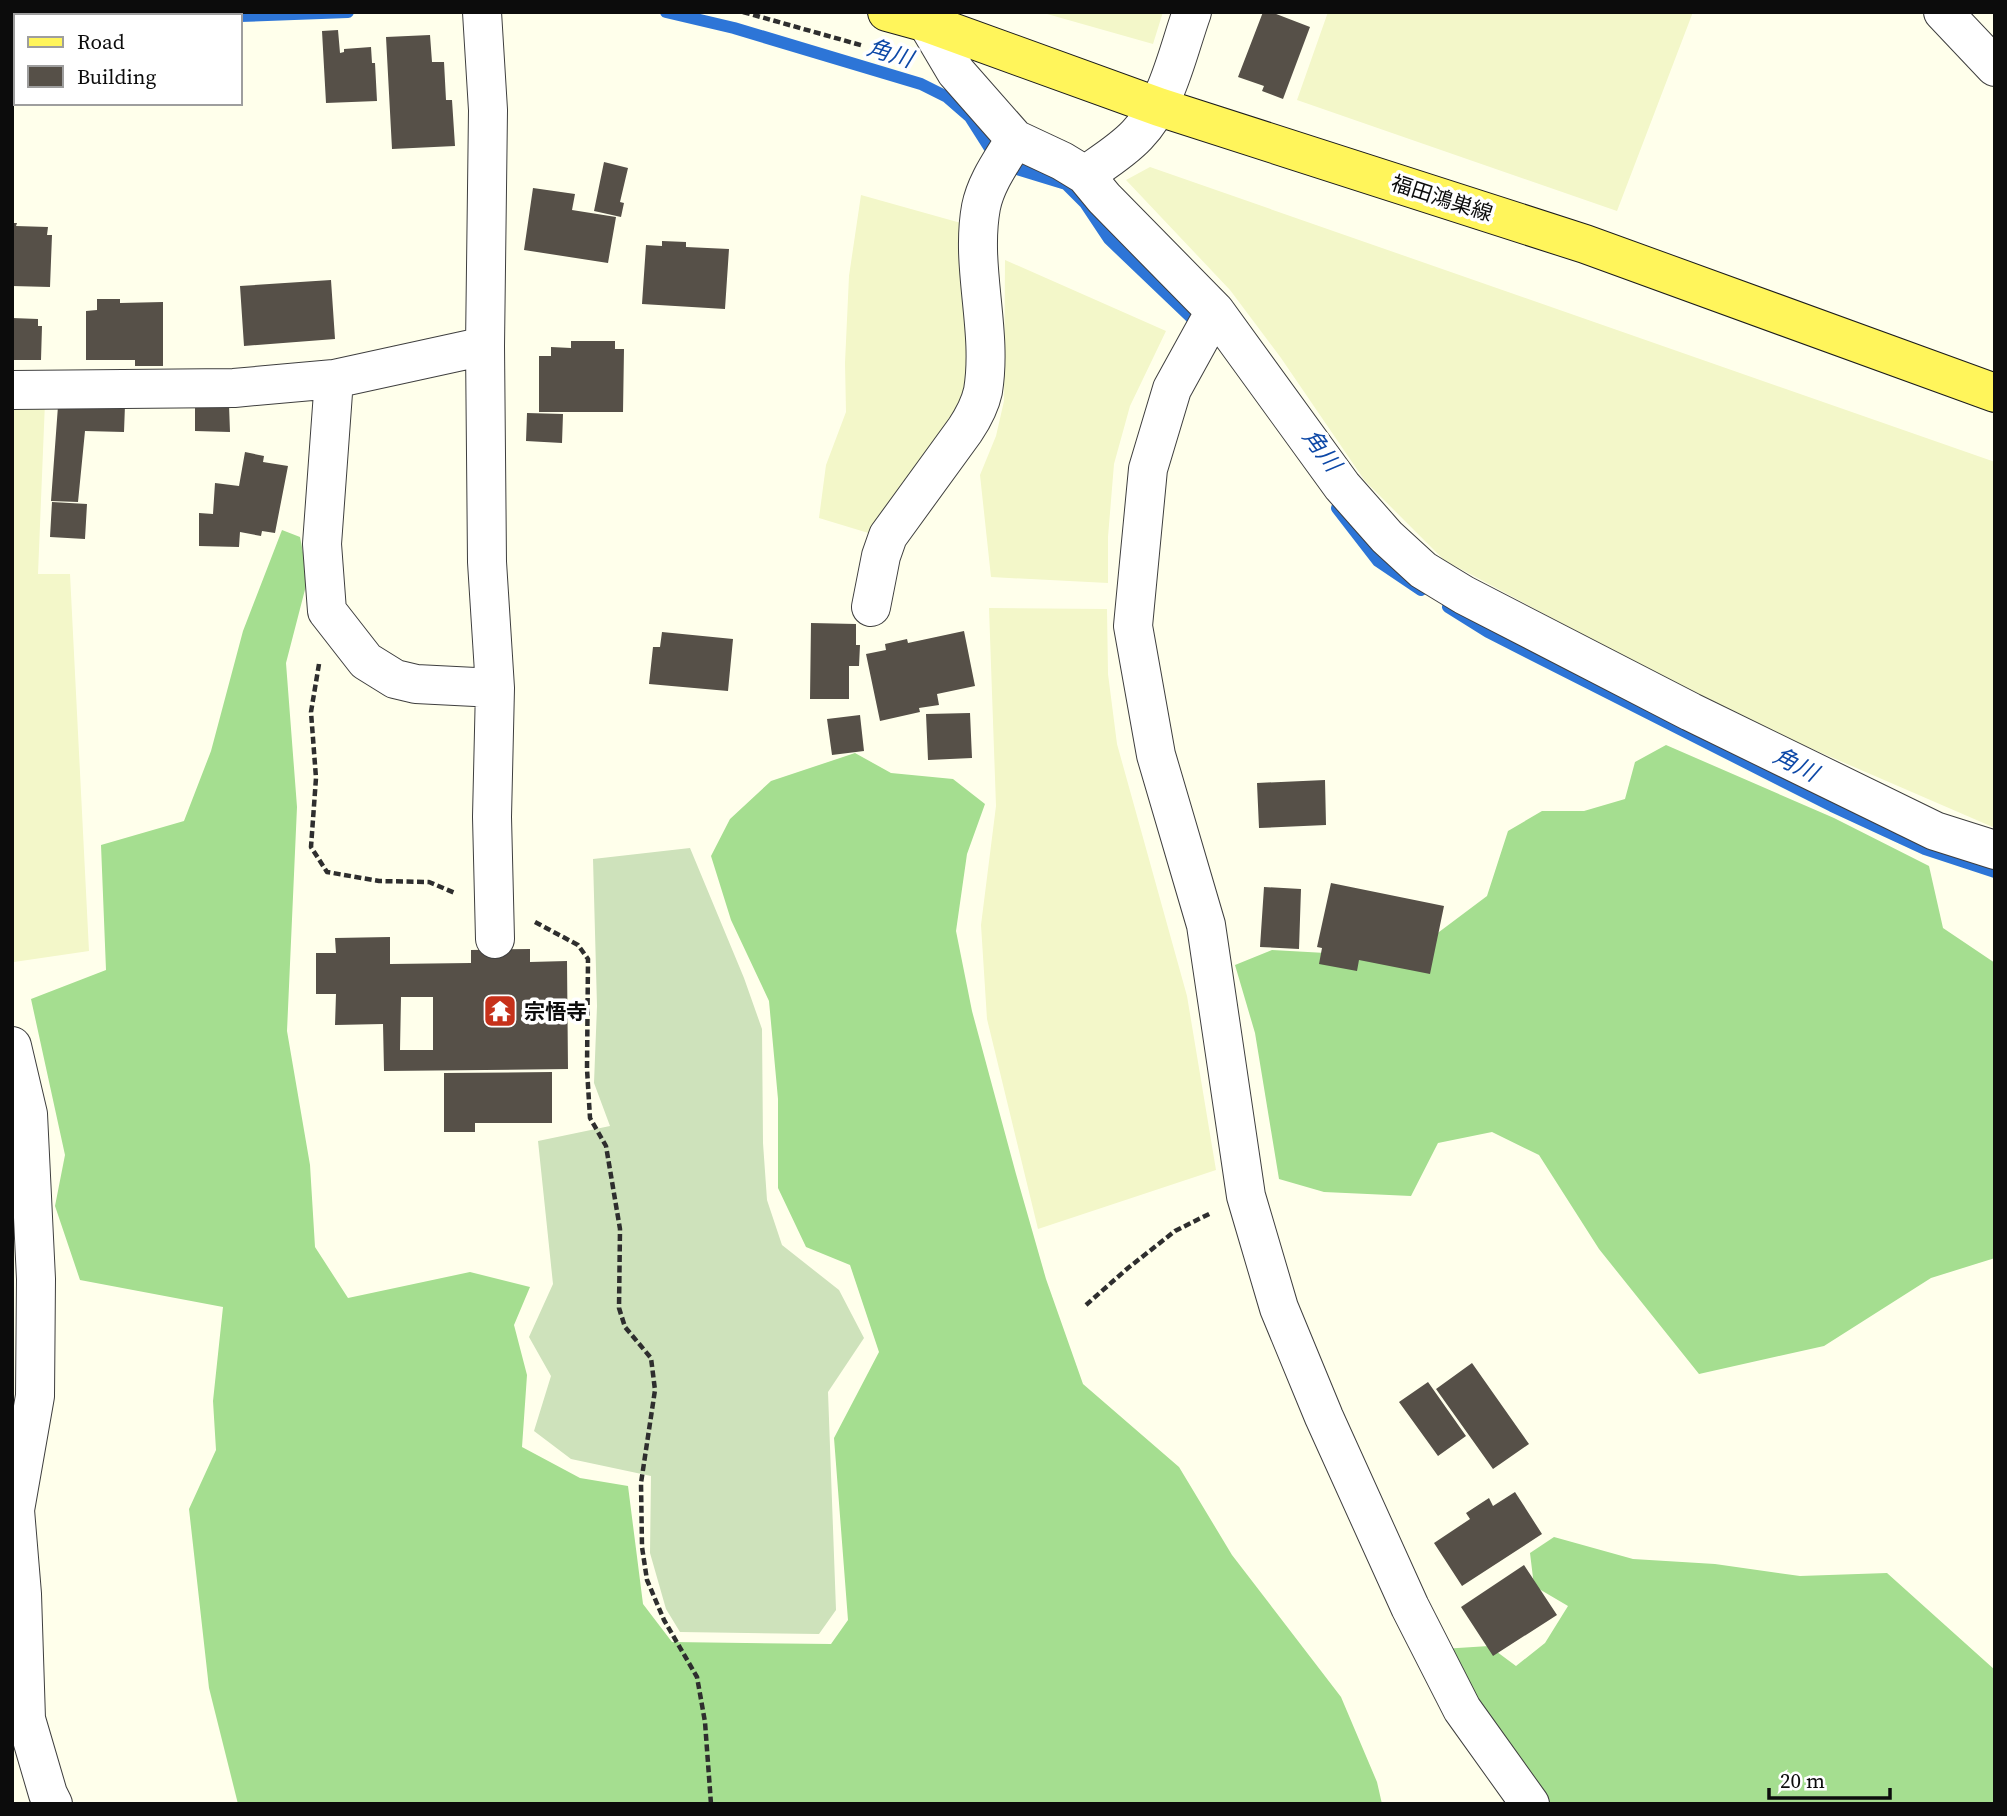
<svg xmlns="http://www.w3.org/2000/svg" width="2007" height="1816" viewBox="0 0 2007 1816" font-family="'Source Serif 4','Noto Sans JP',serif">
<rect width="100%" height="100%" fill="#ffffeb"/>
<path fill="#f3f7c9" d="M1040,12h123l-10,32z
M1328,12h365l-76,199 -320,-111z
M1150,167l845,295v366l-268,-116 -283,-152 -79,-79 -84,-123 -51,-68 -104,-110z
M861,195l107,30v124l3,46 -96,140 -56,-17 7,-53 20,-53 -1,-49 4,-87z
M1005,260l161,71 -36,75 -16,58 -6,73v46l-117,-6 -11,-102 16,-39 8,-35z
M45,402l-7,172h32l19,377 -75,11 -2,-6v-553z
M989,608l118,1 1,65 9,70 70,252 29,174 -178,59 -51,-210 -6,-94 15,-119z"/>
<path fill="#a5de90" d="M282,530l18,7 8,41 -22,85 11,144 -10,224 23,134 5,82 33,51 122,-26 60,15 -16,38 13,50 -5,72 58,31 48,8 15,118 29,38 159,2 17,-24 -14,-182 45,-86 -29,-87 -44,-18 -28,-59v-89l-9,-98 -38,-81 -20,-64 19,-37 41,-38 84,-28 36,20 62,6 32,25 -18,50 -11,77 16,80 44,163 30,105 37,105 96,83 53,88 109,142 36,85 5,22h-1144l-29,-116 -20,-179 27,-59 -3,-49 10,-94 -143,-27 -25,-74 10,-51 -34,-156 75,-29 -5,-125 83,-24 27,-70 32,-120z
M1666,745l168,73 95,48 14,62 52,35v295l-64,20 -107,68 -125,28 -100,-125 -60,-94 -47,-23 -54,11 -27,53 -87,-4 -45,-13 -24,-146 -20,-68 37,-15 125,7 34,-19 56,-42 21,-65 34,-20h42l41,-12 10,-37z
M1554,1537l79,22 82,5 85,12 87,-3 108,97v134h-447l-106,-155 47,-3 27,20 29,-23 23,-37 -34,-20 -4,-33z"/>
<path fill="#cee2bb" d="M690,848l54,130 18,51 1,114 4,57 15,45 57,45 25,48 -36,54 8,218 -17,24 -139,-2 -14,-23 -16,-56 1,-77 -80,-17 -37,-28 17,-55 -22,-39 24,-53 -15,-143 72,-15 -16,-43 3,-77 -4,-147z"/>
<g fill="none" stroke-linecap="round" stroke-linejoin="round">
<path stroke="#2d75d7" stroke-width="12" d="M80,12l90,4
M666,12l68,16 187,56 26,13 23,20 21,33 26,19 49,15 19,19 24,36 91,87
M240,16l108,-4
M1337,508l41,53 43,29
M1448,607l40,25 344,174 93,43 70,23"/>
</g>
<path fill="#565048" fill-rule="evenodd" d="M1263,12h8l39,15 -27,72 -21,-8 2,-5 -26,-9z
M338,30l2,23 4,-1v-3l27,-2 1,16h3l2,38 -51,2 -4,-72z
M430,35l2,27h12l2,38h6l3,46 -63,3 -6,-112z
M604,162l24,6 -8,34 4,1 -3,14 -27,-6z
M533,188l42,6 -3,16 44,7 -8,46 -84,-13z
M12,223h5l-1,3 32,1 -1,8h5l-2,52 -38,-1z
M662,241l24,1v5l43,2 -4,60 -83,-5 4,-59 16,1z
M331,280l4,59 -91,7 -4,-60z
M97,299h23v4l43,-1v64h-28v-6h-49v-49l11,-1z
M12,318l26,1v7h4l-1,34h-29z
M571,341h44v8h9l-1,63h-84v-56h12v-9l20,1z
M125,405l-1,27 -39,-1 -7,71 -27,-1 7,-95z
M195,405h34l1,27 -35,-1z
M527,413l36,1 -1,29 -36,-2z
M245,452l19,4 -1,6 25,4 -13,67 -13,-2 -1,5 -21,-4 -1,15 -40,-1v-33l14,1 2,-31 24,3z
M52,502l35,2 -2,35 -35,-2z
M811,623l45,1v21h4l-1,21h-10v33h-39z
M964,631l11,55 -38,8 2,11 -20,3 1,4 -40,9 -14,-67 20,-4 -1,-6 22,-5 1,4z
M662,632l71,7 -5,52 -79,-7 4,-37h7z
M970,713l2,45 -44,2 -2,-46z
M860,715l4,36 -32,4 -5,-36z
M1325,780l1,45 -67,3 -2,-45z
M1331,883l113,23 -14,68 -71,-14 -2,11 -38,-7 3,-16 -5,-1z
M1264,887l37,2 -2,60 -39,-2z
M390,937v27l81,-1v-13l59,-1v13l37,-1 1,108 -184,2 -1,-47 -48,1 1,-31h-20v-41h20l-1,-15zM401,997h32v53h-33z
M552,1072v51h-77v9h-31v-59z
M1472,1363l57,81 -36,25 -57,-80z
M1428,1382l38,54 -28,20 -39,-54z
M1515,1492l27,42 -80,52 -28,-43 36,-24 -4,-6 23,-15 4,8z
M1524,1565l33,50 -64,41 -32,-49z"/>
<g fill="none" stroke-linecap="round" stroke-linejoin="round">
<defs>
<path id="minor" d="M1943,12l52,55
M927,23l29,49 59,67 47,22 23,14 19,23 111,113 -43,78 -24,80 -15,157 23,129 50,170 40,271 33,112 45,109 86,190 52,102 68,95
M1085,175c17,-12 37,-24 52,-40 31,-32 40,-81 55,-123
M1215,311l127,175 45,51 36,33 41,25 227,117 244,119 60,19
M485,346l2,216 8,126 -3,129 3,122
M334,379l-12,165 5,67 39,50 29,18 21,5 79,4
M12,390l222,-2 100,-9 151,-33 3,-236 -6,-98
M871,607l10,-51 7,-20 77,-106c8,-12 15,-25 18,-39 10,-61 -13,-124 -2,-184 5,-25 21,-46 34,-68
M12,1046l16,68 8,165 -1,117 -20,114 7,84 4,125 22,75 5,10"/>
<path id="major" d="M887,12l40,11 232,84 426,137 410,149"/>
</defs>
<use href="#minor" stroke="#3f3f3f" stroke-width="40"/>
<use href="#major" stroke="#1d1d1d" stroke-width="40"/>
<path stroke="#2e2e2e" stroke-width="4.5" stroke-dasharray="7 3.5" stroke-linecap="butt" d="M743,12l121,34
M319,664l-8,48 5,66 -5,69 16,25 52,9 50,1 26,11
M535,922l43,23 10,14 -1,110 3,49 16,28 14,83 -1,79 6,19 26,31 4,32 -14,93 1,64 5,33 17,40 33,57 8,45 6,82
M1086,1305l42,-37 47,-37 36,-18"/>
<use href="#minor" stroke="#fff" stroke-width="38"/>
<use href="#major" stroke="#fff55b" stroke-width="38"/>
</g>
<defs>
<symbol id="temple-square" viewBox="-11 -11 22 22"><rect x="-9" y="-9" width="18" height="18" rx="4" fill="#c6311a" stroke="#fff"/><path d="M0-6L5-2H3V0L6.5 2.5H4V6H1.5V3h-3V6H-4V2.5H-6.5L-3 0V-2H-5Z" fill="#fff"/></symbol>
</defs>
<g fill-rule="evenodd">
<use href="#temple-square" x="481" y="992" width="38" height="38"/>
</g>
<g text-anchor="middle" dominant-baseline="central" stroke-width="7" stroke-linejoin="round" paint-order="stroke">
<g font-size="21" fill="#0c0c0c" stroke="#fff">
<text transform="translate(1442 198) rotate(18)">福田鴻巣線</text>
</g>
<g font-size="21" font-weight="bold" fill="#0c0c0c" stroke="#fff" text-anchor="start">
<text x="524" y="1011">宗悟寺</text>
</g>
<g font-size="23" font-style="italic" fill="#0d48a7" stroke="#fff">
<text transform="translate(890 53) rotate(17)">角川</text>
<text transform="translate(1322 450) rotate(53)">角川</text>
<text transform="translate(1796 764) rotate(27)">角川</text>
</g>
</g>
<rect width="2007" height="1816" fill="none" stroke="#0c0c0c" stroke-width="28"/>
<rect x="14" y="14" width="228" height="91" fill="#ffffff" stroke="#9e9e9e" stroke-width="2"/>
<rect x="28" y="37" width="35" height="10" fill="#fff55b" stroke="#9e9e9e" stroke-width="2"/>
<text x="77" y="49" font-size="21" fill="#0c0c0c">Road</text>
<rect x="28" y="66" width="35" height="21" fill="#565048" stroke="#9e9e9e" stroke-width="2"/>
<text x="77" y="84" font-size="21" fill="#0c0c0c">Building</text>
<path d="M1769 1788v10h121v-10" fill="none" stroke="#0c0c0c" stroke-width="3.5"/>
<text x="1780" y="1788" font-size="21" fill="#0c0c0c" stroke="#ffffff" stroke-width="5" paint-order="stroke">20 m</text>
</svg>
